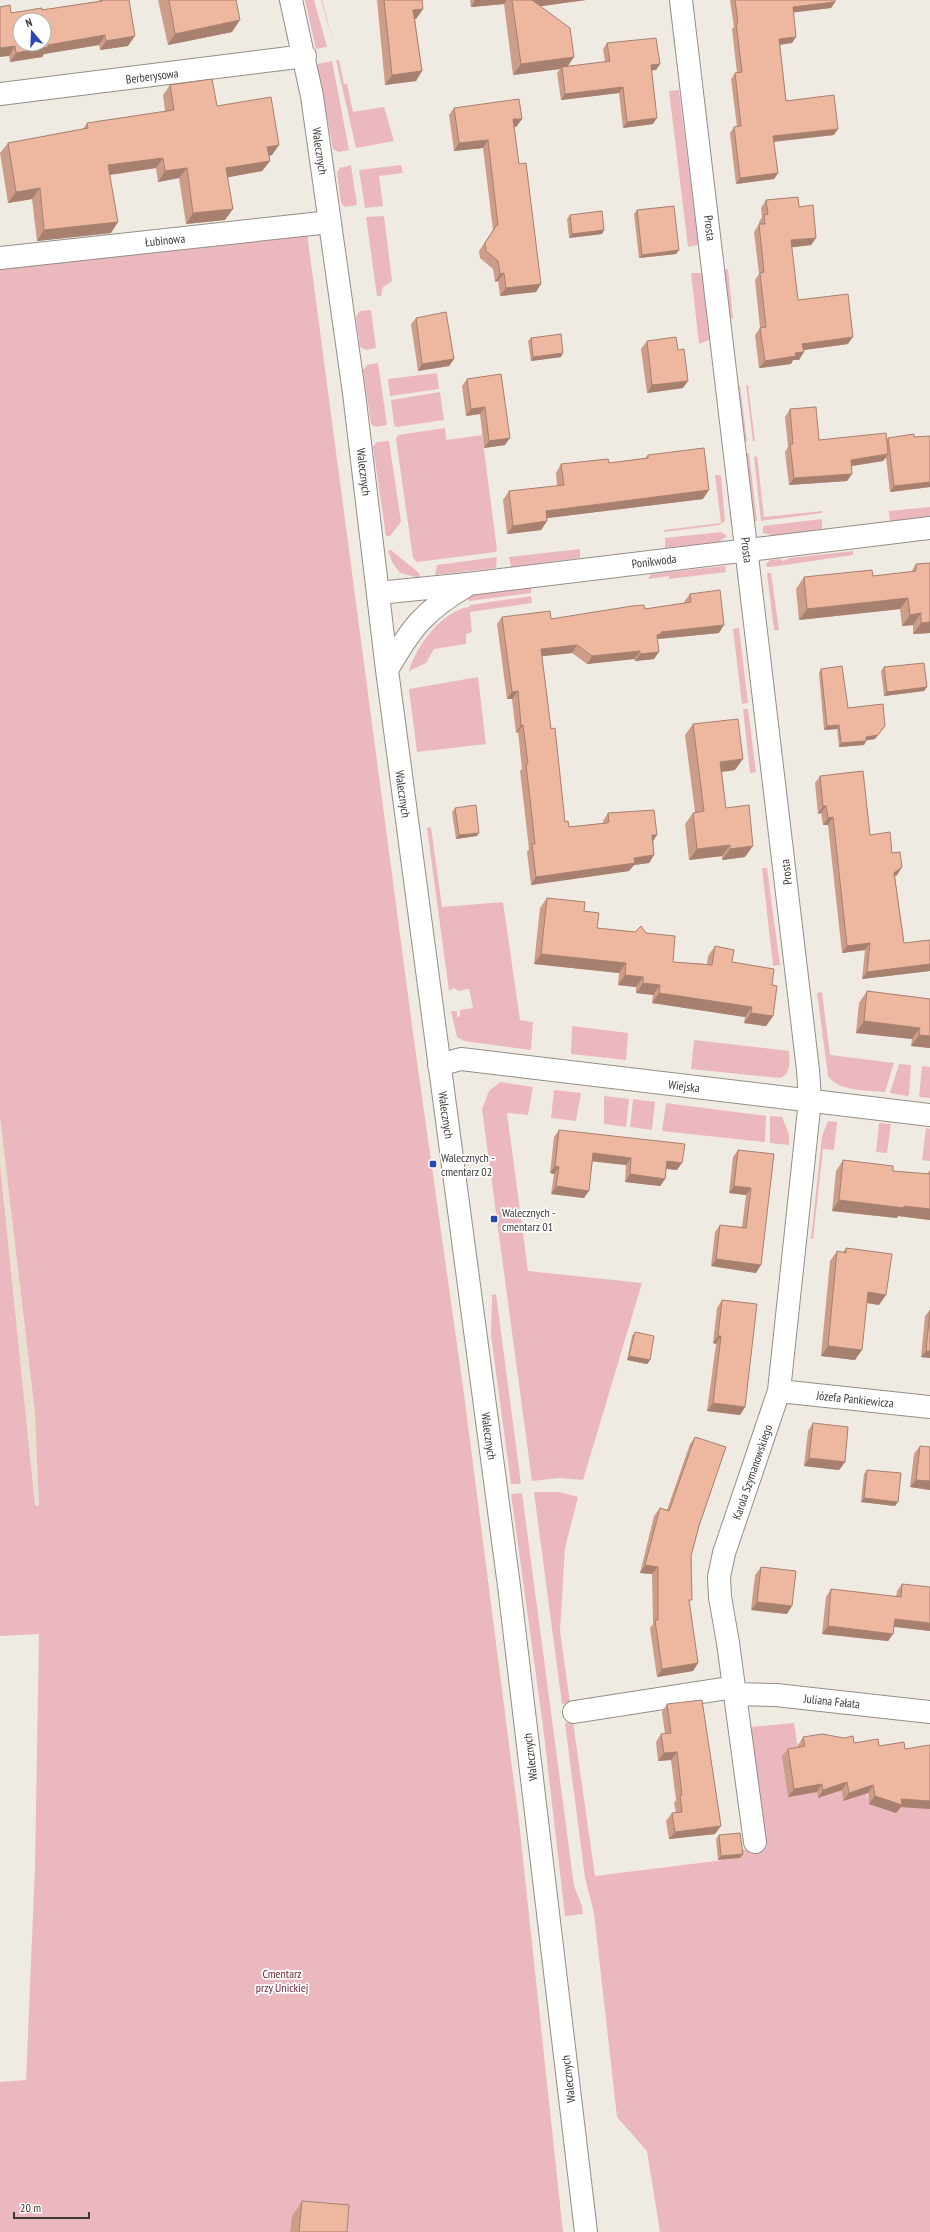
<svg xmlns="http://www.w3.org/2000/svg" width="930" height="2232" viewBox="0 0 930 2232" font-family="'PT Sans Narrow',sans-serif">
<rect width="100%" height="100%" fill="#f0ebe2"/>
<path fill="#e9e0d1" d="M0,1117l35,296 4,94 -39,2z"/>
<path fill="#ecb8bf" d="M305,0h9l13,47 -11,2z
M321,0h1l12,45z
M336,60h3l5,24h3l6,28 31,-5 10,34 -38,7z
M332,61l17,89 -11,2 -5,-3 -16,-85z
M679,90l19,151v4l-10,2 -19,-156z
M351,165l6,40 -12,2 -4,-4 -4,-31 3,-4z
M401,165l2,8 -24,3 4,30 -18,2 -6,-38z
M384,216l8,65 -9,6 -2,9h-4l-11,-79z
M307,233l106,800 51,361 55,428 44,410h-563v-150l26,-2 9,-213 4,-233 -39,2v-471l35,341h4l-4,-93 -35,-296v-849z
M728,269l5,50 -4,-2 -7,-47z
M691,273h10l1,2 7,63v2l-10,4z
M371,310l5,38 -10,2 -6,-3 -4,-30 4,-6z
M378,363l9,62 -12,2 -4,-3 -8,-54 4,-5z
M437,373l2,16 -49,7 -2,-17z
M746,385h2l7,56h-2z
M740,386l7,55 -4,1 -7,-55z
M440,392l4,28 -48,7 -2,-3 -3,-24z
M445,428l1,12 36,-5 15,115 -1,2 -79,10 -4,-4 -17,-119 2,-4z
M389,441l12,81 -11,14h-4l-13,-89 4,-5z
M744,453h5l8,68h-4z
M757,456l7,61 58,-6v2l-61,8 -7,-64z
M715,475h6l4,46 -6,4 -55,7v-2l57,-7z
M930,507v11l-40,5 -1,-12z
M822,519v11l-46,6 -13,-3v-7z
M721,532l6,4 -8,6 -54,6v-10z
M580,549v9l-69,9 -2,-10z
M391,550l28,23 1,5 -20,-5 -8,-11 -4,-11z
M853,551v4l-82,12h-4l-1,-3 4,-4 10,-1 3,2 7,-3z
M497,557l-1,11 -61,7 2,-10z
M725,566l1,6 -57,7v-3l-21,3 3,-5z
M767,573h4l8,57h-5z
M531,588v5l-62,8 -1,-2 3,-5z
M531,596l1,7 -62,9 2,20 -6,2v10l-32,5 -8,14 -17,8c7,-25 33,-60 60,-64l1,-2z
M739,628l9,75 -6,1 -9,-75z
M478,677l8,67 -69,8 -8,-63z
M743,709h5l8,63 -6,1z
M431,827l11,80 61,-5 17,118 13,2 -2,28 -67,-9 -7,-4 -6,-26h6v6l3,-1v-6l13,-2 -4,-19 -11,2 -4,-3 -5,3 -22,-163z
M762,868h5l13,97 -7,1z
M822,992l8,63 64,8 -9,29c-18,-2 -46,0 -57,-16l-11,-83z
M572,1026l56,7 -2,27 -55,-6z
M694,1040l95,11c0,10 3,23 -9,27l-89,-9z
M899,1064l12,1 -2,30 -2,1 -17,-3z
M922,1066l8,1v31l-11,-1z
M500,1082l33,5 -5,28 -21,-2 21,158 114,12 -59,197 -24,-2 -27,3 -50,-372 7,-18z
M554,1090l27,3 -5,28 -25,-3z
M604,1096l25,3 -3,28 -22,-3z
M633,1099l22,3 -3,28 -22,-3z
M666,1103l100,13 -1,26 -103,-11z
M770,1116l12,1 7,17v11l-19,-2z
M828,1121l9,1 -3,28 -11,-1 -10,90h-2l11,-103z
M879,1123l12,1 -4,29 -11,-1z
M926,1128l4,1v32l-8,-1z
M496,1294l25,190h-10l-20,-149 1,-40z
M534,1492h26l18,5 -13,51 -5,83 10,72 -8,1z
M522,1493l52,393 8,20 1,8 -18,2 -22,-190 -32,-232z
M573,1722l22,154 145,-18v-8l27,-3 -17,-120 44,-4 5,31 17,31 2,13 23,-10 25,2 3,13 49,-7 4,13 -2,-13 10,2v434h-270l-13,-81 -30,-34 -23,-204 -9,-35 -20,-155z"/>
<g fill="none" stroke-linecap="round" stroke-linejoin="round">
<defs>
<path id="minor" d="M291,0l21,96 42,297 33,277 122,916 77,646
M681,0l127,1070 2,30 -31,291 -55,162 -5,24 1,20 8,46 27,199
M0,94l305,-38
M0,258l330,-36
M378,593l90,-9 462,-56
M387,670c24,-42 37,-59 79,-84
M439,1065l22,-6 469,56
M779,1391l151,16
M735,1694l41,1 154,17
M574,1712l148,-23"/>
</defs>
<use href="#minor" stroke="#938e86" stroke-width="24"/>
<use href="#minor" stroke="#fff" stroke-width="22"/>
</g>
<path fill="#cd9d8a" d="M99,0h30l-1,46 -28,4 -1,-5 -55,9 -2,3 -32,5 -1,-6 2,-43 31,-3 57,-9z
M158,0h78l-4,32 -64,13z
M377,0h45l1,9 -7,10h-1l7,52 -6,10 -31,4z
M470,0h116l-46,6 34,51 -6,9 37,-4 -2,-13 4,-6 53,21 -4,6h-4l1,54 -30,4 -4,-35 -58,7 -4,-27 3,-4 -47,6 -9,-71 -33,3z
M730,0h105v2l-4,6 -37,4 -2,31 -12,2 6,56 48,34 -60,7 4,31 -4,6 -38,5 -6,-51 4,-6h3l-6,-48 4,-6h2l-5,-44 2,-2z
M170,85l47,21 55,49 -3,1 1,5 -8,10 -34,6 -3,43 -39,4 -7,-46 -21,4 -2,-14 -46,7 1,58 -74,8 -5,-42 -24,4 -8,-50 8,-10 75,-14 4,-6 78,-12 -2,-16z
M454,108l68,11 -6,8h-2l5,37 22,120 -5,8 -36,4 -2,-15 -3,1 -2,-13 -13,-11 -1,-7 14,-21 -10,-82 -29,3 -5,-36z
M766,200l33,7 17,31 -5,7 -20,2 7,53 50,44 -45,6 -4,10h-6l-2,4 -32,4 -4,-33 5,-7 -5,-48 4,-6 -5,-42 5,-8v-2l3,-5 -1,-9z
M637,210l39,44 -37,4 -5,-44z
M570,215l34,15 -2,4 -33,4 -2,-19z
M416,318l38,41 -5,7 -31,5 -7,-47z
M531,338l30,19 -30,4 -3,-20z
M647,341l36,47 -36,5 -6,-44z
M501,374l4,71 -21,3 -4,-34 -14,2 -4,-30 5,-7z
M790,409l29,31h68l1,-2 26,-1 16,-1v51l-40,5 -4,-34 -3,3 -32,5 1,8 -5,7 -58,4 -4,-33 3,-5 -3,-30z
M648,455l55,44 -156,19v3l-6,9 -34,4 -4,-34 6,-9 48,-5 -1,-13 5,-9 48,-1 36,-5z
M930,563v70l-17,1v-9l-11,1 -2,-17 -101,11 -3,-31 8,-12 69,-1 38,-4 5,-8z
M690,594l29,39 -61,6 -4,20 -19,2 -1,-2 -47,5 -15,-11 -30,3 9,73 14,93 4,5 34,-4v-2l5,-8 45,28 1,14 -5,8 -15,2 -5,6 -98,14 -4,-33 2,-3 -9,-78 2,-2 -4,-37 -2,1 -4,-34h-5l-10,-75 5,-7 49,2 94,-10 40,-6 -1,-1z
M884,667l43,20 -3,4 -40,5 -3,-25z
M821,669l27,39 27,31 -9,1 -2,5 -25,2 -2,-18 -13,1 -5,-57z
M693,724l42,46 -13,2 4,36 19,49 -23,3v-4l-33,4 -4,-36 8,-11 2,-1 -10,-77z
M820,776l50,59 22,18 10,14 -5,8 -2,1 9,67 26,-3v31l-68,8 3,-29 -23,3 -14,-128h-5l-2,-12 -3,1 -3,-31z
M455,808l22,28 -21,3 -4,-27z
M547,898l37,13 13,17 49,5 27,29 34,2 1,-8 7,-10 17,16 40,23 1,31 -7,10 -22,-3 1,-6 -93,-14 1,-8 -17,-2v-6l-18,-2 1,-12 -85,-9 6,-56z
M867,991l63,8v49l-19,-2 1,-7 -56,-6 3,-30z
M559,1130l118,40 -11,-1 -1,10 -5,7 -35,-4 1,-17 -33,-4 -9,37 -33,-4 3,-20 -4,-1 4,-36z
M738,1150l36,4 -18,119 -45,-7 4,-34 5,-7 22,2 4,-32 -17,-2 4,-36z
M843,1160l50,11 34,3 3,-4v50l-32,-4 -1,2 -65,-7 4,-40z
M846,1248l33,57 -12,-2 -12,57 -34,-4 9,-95 7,-10 6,1z
M722,1300l23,107 -5,8 -33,-4 9,-67 -3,-1 4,-35z
M930,1310v48l-9,-1 4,-41z
M635,1332l15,28 -3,4 -20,-4 5,-24z
M813,1423l32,39 -6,8 -35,-4 4,-35z
M695,1437l4,89 -8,30 -2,48 9,59 -5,8 -36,6 -7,-49 3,-4 -1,-50 -12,-1 14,-57 6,-8 7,2 23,-66z
M920,1446l10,1v43l-20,-3 4,-33z
M867,1470l28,36 -34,-4 3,-28z
M761,1567l26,47 -36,-4 4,-35z
M902,1584l28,47 -36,-4 -1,7 -5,7 -66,-7 4,-37 5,-8 65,8 1,-6z
M667,1704l48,130 -46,5 -3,-18 6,-8h4l-2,-10 2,-3 -5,-40 -13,1 -2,-19 5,-8h4l-3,-22z
M803,1737l102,12 25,-4v64l-29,-2 -5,6 -27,-9 -1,-11 -25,8 -1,-11 -24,8 -1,-6 -29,5 -6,-41 6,-7 10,-2v-2z
M719,1835l21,23 -22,2 -2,-21z
M302,2201l45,31h-57l2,-16z"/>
<path fill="#a78070" d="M475,0h32l-3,4 -33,3z
M527,0h59l-65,9z
M835,2l-4,6 -42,5 4,-6z
M423,9l-7,10 -9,1 6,-10z
M240,20l-8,12 -64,13 7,-11z
M105,35l-6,10 -55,9 -2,3 -32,5 6,-9 32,-8z
M135,36l-7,10 -28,4 6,-9z
M796,37l-4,6 -17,2 4,-6z
M15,46l-6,10 -9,1v-9z
M574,57l-8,11 -4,-1 -2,2 -47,6 8,-11z
M660,64l-4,6 -9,1 4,-6z
M422,71l-6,10 -31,4 7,-10z
M623,87l-4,6 -58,7 4,-6z
M657,118l-4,6 -30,4 4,-6z
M513,119h9l-6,8h-8z
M838,129l-4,6 -65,7 4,-6z
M488,140l-5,8 -29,3 5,-8z
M279,145l-7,10 -12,3 7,-11z
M163,158l-7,10 -55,8 7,-11z
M270,161l-8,10 -43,8 7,-11z
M187,168l-8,10 -21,4 7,-11z
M778,173l-4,6 -38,5 4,-6z
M40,188l-8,11 -24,4 8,-11z
M233,209l-8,11 -39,4 7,-11z
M118,222l-7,11 -74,8 7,-11z
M604,230l-2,4 -33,4 3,-4z
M816,238l-5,7 -25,3 5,-8z
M679,250l-3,4 -37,4 3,-3z
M504,273l-6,8 -3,1 5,-8z
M541,284l-5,8 -36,4 6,-8z
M853,337l-5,7 -51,7 5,-7z
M804,352l-5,8h-6l-2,4 -32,4 6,-7 30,-8z
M563,353l-2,4 -30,4 2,-4z
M454,359l-5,7 -31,5 4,-7z
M688,381l-5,7 -36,5 5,-8z
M485,407l-5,7 -14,2 5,-7z
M510,438l-5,7 -21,3 5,-7z
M888,454l-5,7 -37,6 5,-7z
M852,474l-5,7 -58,4 5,-7z
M930,482v5l-40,5 4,-6z
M709,490l-6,9 -163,20 6,-8z
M547,521l-6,9 -34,4 6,-8z
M908,598l-8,11 -101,11 8,-11z
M921,613l-8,12 -11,1 8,-11z
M930,622v11l-17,1 8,-11z
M724,625l-5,8 -61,6 -1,-4 4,-3z
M577,645l-5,8 -37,4 6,-8z
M640,651l-6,8 -47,5 5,-8z
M659,652l-5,7 -19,2 5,-7z
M927,687l-3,4 -40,5 3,-4z
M518,691l-6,8h-5l5,-7z
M521,725h2l-5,7 -2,1z
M839,725l-2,4 -13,1 3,-4z
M885,726l-10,13 -12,2 3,-4z
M866,741l-2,4 -25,2 2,-4z
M743,759l-8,11 -23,3 8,-11z
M823,806h3l-5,7 -3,1z
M833,817l-5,8h-5l5,-7z
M479,833l-2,3 -21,3 3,-4z
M652,835h5l-5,8z
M730,845l-8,11 -33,4 8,-11z
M753,846l-8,11 -23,3 8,-11z
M654,855l-5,8 -15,2 -5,6 -98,14 5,-8 98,-19z
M902,867l-5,8 -8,5 5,-7z
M870,943l-5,7 -23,3 5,-7z
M541,954l85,9 -7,10 -85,-9z
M930,964v7l-68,8 5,-7z
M625,975l18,2 -7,10 -18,-2z
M643,983l17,2 -7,10 -17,-2z
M659,993l93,14 -7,10 -93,-14z
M751,1013l22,3 -7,10 -22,-3z
M864,1021l56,7 -8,11 -56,-6z
M919,1035l11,1v12l-19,-2z
M593,1153l38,5 -5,7 -38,-4z
M667,1161l15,2 -5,7 -15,-2z
M555,1166l4,1 -5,7 -4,-1z
M630,1174l35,5 -5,7 -35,-4z
M556,1186l33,5 -5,7 -33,-4z
M734,1186l17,2 -5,7 -17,-2z
M839,1200l91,9v11l-32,-4 -1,2 -65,-7z
M716,1259l45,6 -5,8 -45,-7z
M868,1292l18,3 -7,10 -18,-3z
M718,1336h3l-5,8 -3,-1z
M828,1346l34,4 -7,10 -34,-4z
M926,1351h4v7l-9,-1z
M629,1356l21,4 -3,4 -20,-4z
M713,1403l32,4 -5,8 -33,-4z
M809,1458l36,4 -6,8 -35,-4z
M916,1480l14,1v9l-20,-3z
M864,1498l34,4 -3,4 -34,-4z
M645,1565l13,2 -6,7 -12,-1z
M757,1602l35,4 -5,8 -36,-4z
M895,1619l35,4v8l-40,-5z
M828,1626l65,8 -5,7 -66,-7z
M698,1663l-5,8 -36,6 5,-8z
M677,1752l-6,8 -13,1 6,-8z
M847,1782l-5,8 -24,8 5,-8z
M822,1784l-5,8 -29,5 6,-8z
M873,1785l-5,8 -25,8 6,-8z
M875,1796l26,3 29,2v8l-29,-2 -5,6 -27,-9z
M721,1826l-6,8 -46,5 6,-7z
M743,1854l-3,4 -22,2 3,-4z"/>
<path fill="#eeb7a0" stroke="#a78070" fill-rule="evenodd" d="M102,0h27l6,36 -29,5 -1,-6 -57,10v2l-32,6 -1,-7 -15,2v-41l10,-2 1,8 31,-5v2l60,-9zM20,20h24v24h-24z
M169,0h67l4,20 -65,14z
M384,0h38l1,9 -10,1 9,61 -30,4z
M512,0h20l38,28 4,29 -53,7z
M735,0h100v2l-42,5 3,30 -17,2 7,62 48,-6 4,34 -65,7 5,37 -38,5 -6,-51 7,-1 -6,-53 7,-1 -6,-49h2z
M656,38l4,26 -9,1 6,53 -30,4 -4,-35 -58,7 -3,-27 48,-6 -3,-18z
M212,79l5,27 54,-9 8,48 -12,2 3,14 -44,7 7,41 -40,4 -6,-45 -22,3 -2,-13 -55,7 10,57 -74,8 -4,-42 -24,4 -8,-49 80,-15 -1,-5 87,-13 -4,-25z
M519,99l3,20h-9l6,45 7,-1 15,121 -35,4 -2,-15 -4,1 -2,-13 -12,-10 -1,-8 11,-17 2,-1 -10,-85 -29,3 -5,-35z
M798,197l1,10 14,-2 3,33 -25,2 7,60 50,-6 5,43 -51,7 2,8 -9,1 1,3 -31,5 -5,-33 6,-1 -6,-54 4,-1 -5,-48h6l-1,-9 4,-1 -2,-14z
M674,206l5,44 -37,5 -5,-45z
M602,211l2,19 -32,4 -2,-19z
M446,312l8,47 -32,5 -6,-46z
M561,334l2,19 -30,4 -2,-19z
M676,337l2,13 6,-1 4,32 -36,4 -5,-44z
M501,374l9,64 -21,3 -4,-34 -14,2 -4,-30z
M816,407l3,33 67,-7 2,21 -37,6 1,14 -58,4 -4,-34h3l-3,-35z
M914,434v3l16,-1v46l-36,4 -6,-48z
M704,448l5,42 -163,21 1,10 -34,5 -4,-35 55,-6 -3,-21 47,-5 1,4 39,-5v-3z
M930,563v59l-9,1v-10l-11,2 -2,-17 -101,11 -3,-32 68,-7 1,6 43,-5v-7z
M720,590l4,35 -63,7v2l-4,1 2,17 -19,2v-3l-48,5 -15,-11 -36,4 10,80 4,-1 10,94 3,-1 1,6 38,-4 2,-1 -1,-9 46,-3 3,25h-5l2,20 -20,3 1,5 -99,14 -4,-33h3l-9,-80h2l-5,-39h-2l-3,-34 -6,1 -10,-75 48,-6 1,8 81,-13 12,-1 1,4 46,-7 -1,-8z
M924,663l3,24 -40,5 -3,-25z
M842,666l6,42 35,-4 2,22 -7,9 -12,2v4l-25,2 -2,-18 -12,1 -6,-57z
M738,719l5,40 -23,3 6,46 23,-3 4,41 -23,3v-4l-33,4 -4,-36 11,-2 -11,-87z
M863,771l7,64 20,-3 2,21 8,-1 2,15 -8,6 10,70 26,-3v24l-63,8 3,-29 -23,3 -14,-129 -5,1 -2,-12h-3l-3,-30z
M476,805l3,28 -20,2 -4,-27z
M547,898l38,4 -1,9 15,2 -2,15 38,4 6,-6 5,7 29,3 -2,26 39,3 3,-19 19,4 -2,12 42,7 -2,16 5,1 -4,30 -22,-3 1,-6 -93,-14 1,-8 -17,-2v-6l-18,-2 1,-12 -85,-9z
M867,991l63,8v37l-11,-1 1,-7 -56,-7z
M559,1130l126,14 -3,19 -15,-2 -2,18 -35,-5 1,-16 -38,-5 -4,38 -33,-5 3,-19 -4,-1z
M738,1150l36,4 -13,111 -45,-6 4,-34 26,3 5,-40 -17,-2z
M843,1160l50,6v5l37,3v35l-26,-3v2l-65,-8z
M846,1248l46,6 -6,41 -18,-3 -6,58 -34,-4 9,-95 9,2z
M722,1300l35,4 -12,103 -32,-4 8,-67h-3z
M930,1310v41h-4z
M635,1332l19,4 -4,24 -21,-4z
M813,1423l35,4 -3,35 -36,-4z
M695,1437l31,10 -27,79 -8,30 1,44h-3l9,63 -36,6 -7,-49h3v-53l-13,-2 15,-57 9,3z
M920,1446l10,1v34l-14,-1z
M867,1470l34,3 -3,29 -34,-4z
M761,1567l35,4 -4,35 -35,-4z
M902,1584l28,3v36l-35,-4 -2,15 -65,-8 3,-37 70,8z
M702,1700l19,126 -46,6 -3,-19 10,-1 -2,-17h2l-5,-43 -13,1 -3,-19 10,-1 -4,-29z
M822,1734l22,4 9,-2 1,7 24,-4 1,7 25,-4 1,7 25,-4v56l-29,-2 1,6 -27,-9 -2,-11 -24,8 -2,-11 -24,8 -1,-6 -28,5 -6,-40 17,-3 -2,-9z
M740,1833l3,21 -22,2 -2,-21z
M302,2201l47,4 -2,27h-48z"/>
<g fill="#2748b7" stroke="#fff" stroke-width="1.5">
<rect x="429" y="1160" width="8" height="8" rx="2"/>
<rect x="490" y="1215" width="8" height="8" rx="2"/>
</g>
<g text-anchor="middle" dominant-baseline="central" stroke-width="3.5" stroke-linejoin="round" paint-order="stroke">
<g font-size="12" fill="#3d3a37" stroke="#fff">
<text transform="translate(152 76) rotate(-7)">Berberysowa</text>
<text transform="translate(320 151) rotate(82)">Walecznych</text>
<text transform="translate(710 228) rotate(83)">Prosta</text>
<text transform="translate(165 240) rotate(-6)">Łubinowa</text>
<text transform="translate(364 472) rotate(83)">Walecznych</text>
<text transform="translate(747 550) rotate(83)">Prosta</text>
<text transform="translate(654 561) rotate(-7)">Ponikwoda</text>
<text transform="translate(403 794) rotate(82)">Walecznych</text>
<text transform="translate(786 872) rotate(-97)">Prosta</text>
<text transform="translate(684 1086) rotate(7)">Wiejska</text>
<text transform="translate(446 1115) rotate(82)">Walecznych</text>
<text transform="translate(855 1399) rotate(6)">Józefa Pankiewicza</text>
<text transform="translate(489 1436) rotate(82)">Walecznych</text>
<text transform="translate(752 1472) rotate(-71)">Karola Szymanowskiego</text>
<text transform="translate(832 1701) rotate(6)">Juliana Fałata</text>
<text transform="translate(530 1757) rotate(-97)">Walecznych</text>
<text transform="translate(568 2079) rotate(-97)">Walecznych</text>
</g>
<g font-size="12" fill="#3d3a37" stroke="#fff" text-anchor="start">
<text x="441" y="1157">Walecznych -<tspan x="441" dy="14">cmentarz 02</tspan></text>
<text x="502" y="1212">Walecznych -<tspan x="502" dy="14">cmentarz 01</tspan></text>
</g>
<g font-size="12" fill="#6f2838" stroke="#fff">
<text x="282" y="1973">Cmentarz<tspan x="282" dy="14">przy Unickiej</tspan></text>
</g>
</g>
<g transform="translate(32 32) rotate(341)"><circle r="19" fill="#ffffff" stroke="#b1b0af"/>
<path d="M0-3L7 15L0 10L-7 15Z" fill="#2748b7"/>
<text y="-6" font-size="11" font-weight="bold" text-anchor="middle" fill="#3d3a37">N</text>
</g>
<path d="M14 2212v6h75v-6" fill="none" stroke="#3d3a37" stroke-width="2"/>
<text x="20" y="2212" font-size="12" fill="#3d3a37" stroke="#ffffff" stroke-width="3" paint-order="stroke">20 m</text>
</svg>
